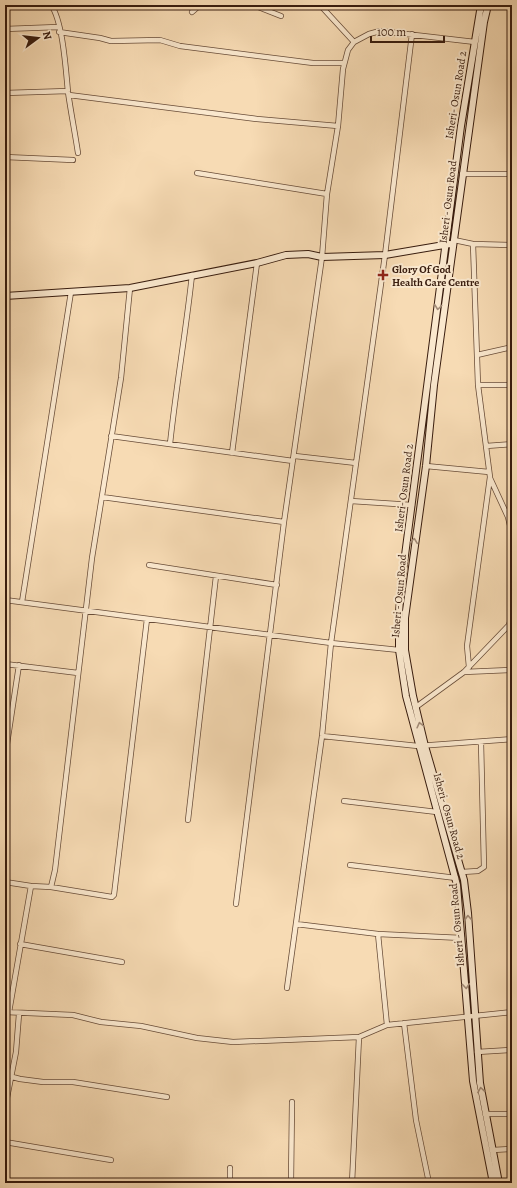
<svg xmlns="http://www.w3.org/2000/svg" width="517" height="1188" viewBox="0 0 517 1188" font-family="Alegreya,serif">
<rect width="100%" height="100%" fill="#f7dbb4"/>
<filter id="stains"><feTurbulence type="fractalNoise" baseFrequency=".005" numOctaves="4"/><feColorMatrix values="0 0 0 0 .2 0 0 0 0 .09 0 0 0 0 .02 0 0 0 .5 -.17"/></filter>
<radialGradient id="worn" r=".72"><stop offset=".6" stop-color="#630" stop-opacity="0"/><stop offset="1" stop-color="#630" stop-opacity=".3"/></radialGradient>
<g fill="none" stroke-linecap="round" stroke-linejoin="round">
<defs>
<path id="street" d="M51,5c12,16 15,67 17,87 3,21 7,41 10,61
M253,5l28,11
M320,5l34,37
M192,12l8,-7
M5,29l53,-2
M59,32l41,6 11,3 49,-1 20,6 133,17h31
M5,93l63,-2
M69,95l188,24 81,7
M5,157l68,3
M197,173l130,21
M462,174h50
M454,240l19,4 5,141 12,92 -23,169 2,21
M473,244l39,1
M5,309l2,-14
M477,355l35,-8
M478,385h34
M111,436l182,25
M170,444c6,-57 16,-113 22,-169
M486,446l26,-2
M232,453l25,-190
M295,456l61,7
M426,466l63,6
M490,478l18,39 4,17
M102,497l182,25
M351,501l61,4
M149,565l128,20
M5,600l326,43 68,7
M22,602l49,-310
M5,664l73,9
M464,672l48,-2
M416,707l48,-35 45,-47 3,-9
M322,736l96,10 94,-7
M5,757l14,-92
M344,801l93,11
M188,820l28,-244
M350,865l106,13
M462,872l16,-1 6,-4 -3,-125
M5,882l26,4
M51,887l4,-17 37,-312 29,-180 9,-90
M236,904l48,-382 38,-265 5,-63 11,-68 5,-57 5,-19 6,-8 15,-8 11,-3 95,11
M296,924l82,10 84,4
M378,934l9,91
M20,944l102,18
M287,988l35,-252 9,-93 54,-388 27,-221
M5,1012l68,3 28,7 40,4 56,12 36,4 126,-5
M9,1012l22,-126 20,1 61,10 2,-2 33,-276
M404,1023l12,97 13,63
M477,1052l35,-2
M5,1075l15,4 23,3h30l94,15
M5,1108l11,-56 3,-38
M485,1114h27
M5,1142l106,18
M493,1150l19,-1
M230,1168v15
M291,1183l1,-81
M352,1183l7,-146 28,-12 125,-13"/>
<path id="secondary" d="M481,5l-20,121 -60,460 -2,27v37l7,46 51,189 16,196 20,102
M488,5l-4,17 -50,363 -8,81 -21,152v32l8,46 12,50 39,134 4,33 12,170 19,100
M5,296l125,-8 127,-25 29,-8 22,-1 14,3 63,-2 65,-11"/>
</defs>
<use href="#street" stroke="#684c38" stroke-width="6"/>
<use href="#secondary" stroke="#381c0e" stroke-width="8"/>
<use href="#street" stroke="#fae8ce" stroke-width="4.5"/>
<use href="#secondary" stroke="#fae8ce" stroke-width="6"/>
</g>
<defs><path id="oneway-chevron" d="M-2-3.5L2.5 0L-2 3.5" fill="none" stroke-width="1.6" stroke-linecap="round" stroke-linejoin="round"/></defs>
<g stroke="#a38c78">
<use href="#oneway-chevron" transform="translate(438 307) rotate(97)"/>
<use href="#oneway-chevron" transform="translate(414 541) rotate(-83)"/>
<use href="#oneway-chevron" transform="translate(420 725) rotate(-104)"/>
<use href="#oneway-chevron" transform="translate(468 918) rotate(-93)"/>
<use href="#oneway-chevron" transform="translate(466 986) rotate(85)"/>
<use href="#oneway-chevron" transform="translate(481 1090) rotate(-99)"/>
</g>
<path fill="#8f2418" stroke="#fae8ce" stroke-width="1.5" d="M381 269h4v4h4v4h-4v4h-4v-4h-4v-4h4z"/>
<g text-anchor="middle" dominant-baseline="central" stroke-width="4" stroke-linejoin="round" paint-order="stroke">
<g font-size="11" fill="#381c0e" stroke="#fae8ce">
<text transform="translate(456 95) rotate(-81)">Isheri- Osun Road 2</text>
<text transform="translate(448 202) rotate(-83)">Isheri - Osun Road</text>
<text transform="translate(404 488) rotate(-83)">Isheri- Osun Road 2</text>
<text transform="translate(399 596) rotate(-85)">Isheri - Osun Road</text>
<text transform="translate(449 816) rotate(74)">Isheri- Osun Road 2</text>
<text transform="translate(457 925) rotate(-95)">Isheri - Osun Road</text>
</g>
<g font-size="11" font-weight="bold" fill="#381c0e" stroke="#fae8ce" text-anchor="start">
<text x="392" y="269">Glory Of God<tspan x="392" dy="13">Health Care Centre</tspan></text>
</g>
</g>
<rect width="517" height="1188" fill="none" stroke="#f7dbb4" stroke-width="20"/>
<rect x="6" y="6" width="505" height="1176" fill="none" stroke="#381c0e" stroke-width="2"/>
<rect x="10" y="10" width="497" height="1168" fill="none" stroke="#381c0e"/>
<g transform="translate(38 38) rotate(75)" stroke="#fae8ce" stroke-width="3" paint-order="stroke">
<path d="M0-3L7 15L0 10L-7 15Z" fill="#381c0e"/>
<text y="-6" font-size="11" font-weight="bold" text-anchor="middle" fill="#381c0e">N</text>
</g>
<path d="M371 36v6h73v-6" fill="none" stroke="#381c0e" stroke-width="2"/>
<text x="377" y="36" font-size="12" fill="#381c0e" stroke="#fae8ce" stroke-width="3" paint-order="stroke">100 m</text>
<rect width="100%" height="100%" filter="url(#stains)"/>
<rect width="100%" height="100%" fill="url(#worn)"/>
</svg>
